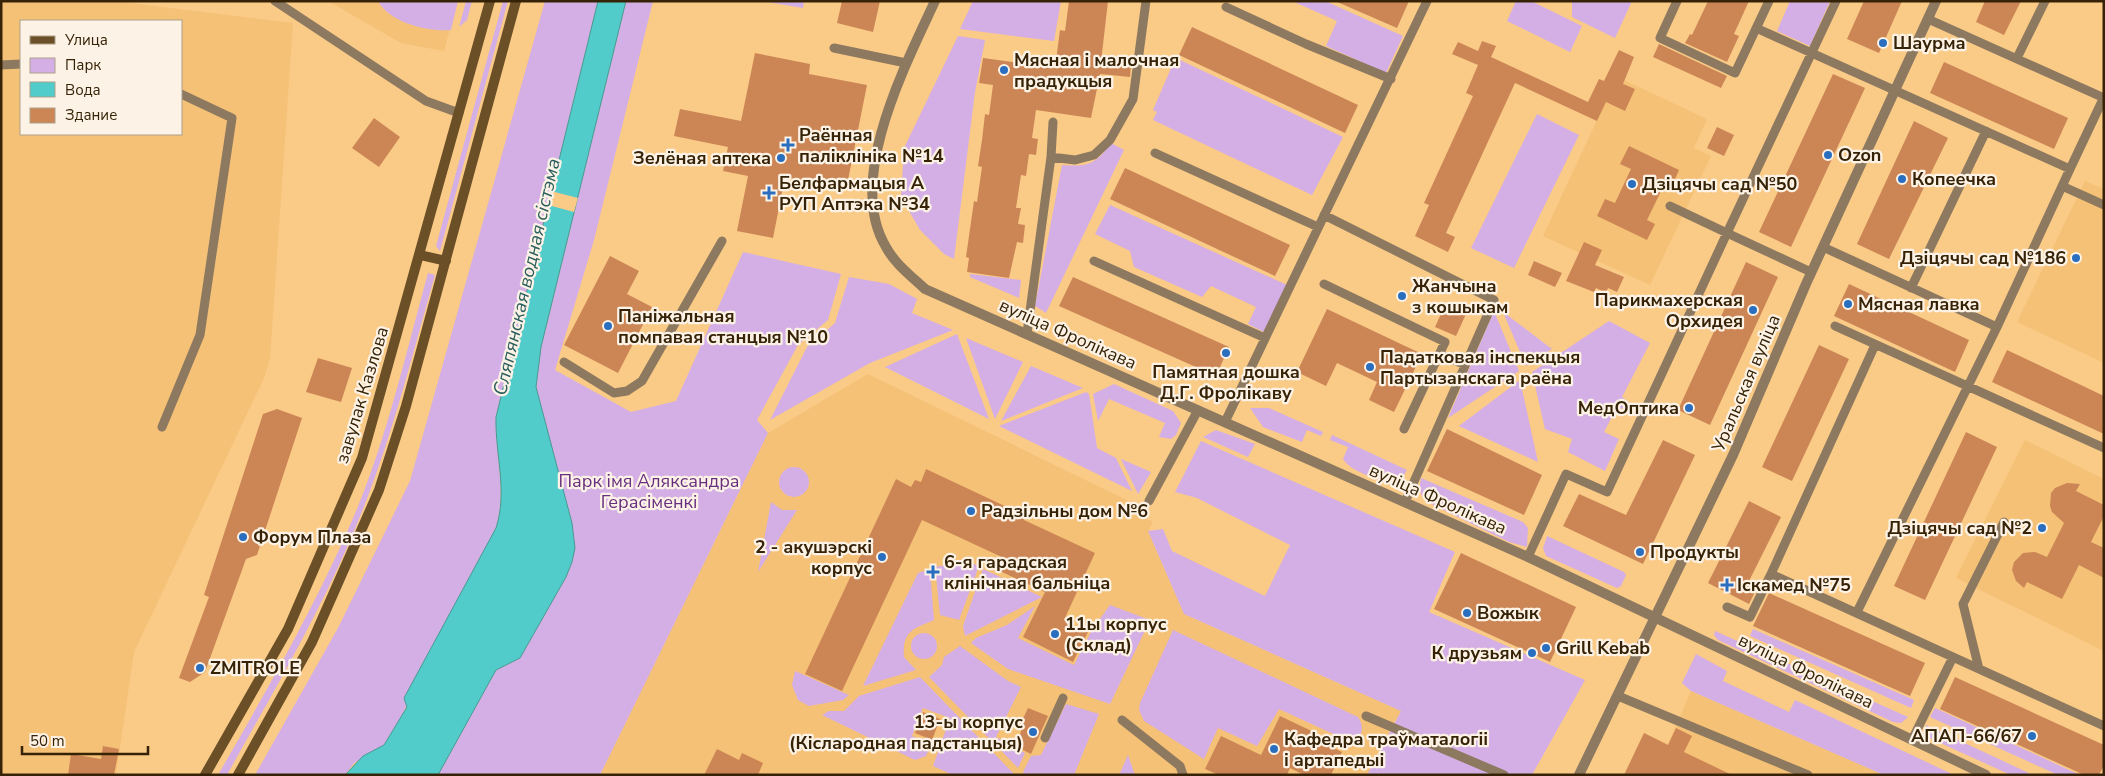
<svg xmlns="http://www.w3.org/2000/svg" width="2105" height="776" viewBox="0 0 2105 776" font-family="'Nunito Sans',sans-serif">
<rect width="100%" height="100%" fill="#faca87"/>
<path fill="#f5c176" fill-rule="evenodd" d="M1,1h113l179,22 -23,336 -6,19 -130,274 -18,123h-115zM21,21h160v113h-160z
M328,1h129l-13,50 -43,-8z
M1617,77l90,42 -13,29 17,8 -61,129 -107,-49z
M2085,181l19,8v174l-87,-41z
M868,374l279,136 -4,7 10,5 -5,9 36,83 217,97 -16,27 94,37h-879l168,-342z
M2025,440l79,39v172l-148,-73z
M1691,691l193,84h-260l20,-42 24,11z"/>
<path fill="#d4afe6" d="M378,1h80l-7,29c-23,2 -61,-7 -73,-29z
M466,1h6l-5,19 -8,7z
M503,1h5l-68,250 -4,-5z
M545,1h53l-102,416c-1,38 11,75 0,111l-98,195 -14,22 -30,18 -9,12h-90l83,-147 72,-147z
M626,1h27l-59,239 -39,130 76,42 45,-11 67,-149 98,22 -13,46 -30,25 -41,75 11,13 -168,342h-162l58,-105 24,-13 46,-80 6,-15 -36,-175 5,-40z
M762,1h42l-1,7z
M973,1h88l-7,40 -94,-12z
M1292,1h33l78,35 -17,37 -60,-27 11,-25z
M1516,1h15l51,25 -12,26 -63,-31z
M1572,1h60l-17,37 -43,-21z
M1790,1h40l-20,45 -33,-15z
M958,36l27,4 -10,52 -21,167 -10,-5 -24,-24 -19,-33 3,-49z
M1180,60l163,77 -31,58 -159,-75 4,-8 -4,-2 19,-44 5,2z
M1537,114l42,21 -65,133 -43,-20z
M1111,143l13,7 -78,163 -11,-7 27,-141c27,2 34,-1 49,-22z
M1110,205l177,80 -23,47 -16,-8 8,-17 -45,-21 -9,11 -68,-30 -4,-16 -35,-17z
M428,273l7,2c-22,77 -41,155 -70,229 -36,94 -89,183 -138,271h-9c50,-87 100,-173 139,-266 31,-76 49,-156 71,-236z
M970,274l51,6 -2,18 -49,-21z
M849,277l40,7 28,15 -5,14 41,17 -83,33 -100,57 37,-73 28,-24z
M1494,311l25,60 -71,47z
M1503,312l49,37 -26,17z
M1609,321l41,22 -28,54 13,10 -19,2 -12,23 15,7 -14,32 -37,-19 4,-13 -27,-10 -13,-57z
M957,334l32,85 -104,-52z
M966,338l57,24 -28,57z
M1031,366l52,22 -82,33z
M1520,380l18,82 -79,-36z
M1114,384l59,27 8,12 -5,12 -5,4 -12,-2 6,-14 -56,-24 -11,22 -5,-27z
M1086,392l3,2 8,54 19,10 16,33 -133,-65z
M1250,408h19l54,24 -2,4 -14,-6 -5,12 -39,-15z
M1216,430l39,14 -7,13 -45,-20z
M1332,435l75,35 -3,5 -12,8c-15,-4 -41,-11 -49,-24l5,-12 -18,-7z
M1201,441l254,111 -26,60 156,68 -53,95h-165l34,-64 -217,-97 -36,-83 15,-2 9,22 93,45 25,-51 -93,-47 -22,-6z
M1121,459l30,13 -13,22z
M779 482a15 15 0 1 1 30 0a15 15 0 1 1-30 0Z
M1421,478l102,44 5,6 -1,19 -18,-5 -80,-39c-10,-8 -10,-13 -8,-25z
M771,502l11,8h15l-39,62z
M1547,536l77,36 2,3 -5,11 -4,2 -71,-32 -3,-8z
M966,561l13,5 -20,54 -19,-5 -5,-48z
M930,569l4,51c-21,9 -32,11 -30,37l12,13 -53,16 55,-113z
M983,569l59,28 -77,39 -2,-10z
M1110,605l40,15 -40,84 -102,-35 -37,-26 5,-5 31,-13 28,-19 -17,32 56,27 18,-35z
M1753,629l161,71 -3,8 -161,-72z
M1173,630l185,87c7,11 4,16 -3,27l-76,-35 -22,37 -39,-18 -14,31 -60,-38 -5,-11 1,-7z
M1715,631l193,86 -7,6 -8,-1 -175,-82 -4,-5z
M911 646a13 13 0 1 1 26 0a13 13 0 1 1-26 0Z
M960,646l48,35 13,6 -25,50 29,16 -7,15 -89,-91 13,-12 2,-8z
M1696,654l31,17 -4,10 66,31 6,-12 159,75h-70l-193,-84 -9,-8z
M795,671l54,24 -6,5 -34,6 -11,-6 -6,-15z
M920,677l95,98h-62l-20,-9 17,-48 -27,-10 -11,28 19,8 -5,12 -11,4 -93,-45 7,-4h15l15,-15z
M1066,704l33,10 -25,61h-49l-2,-3 8,-16 10,-1z
M1935,708l145,67h-22l-128,-58z
M1926,725l107,50h-22l-84,-38 -2,-5z
M1128,755l7,20h-16z"/>
<path fill="#51cccb" stroke="#499990" d="M598,1h28l-85,346 -5,40 36,136 3,25 -3,14 -6,15 -46,81 -24,12 -58,105h-93l18,-19 21,-11 23,-38 -3,-9 92,-170c12,-37 -1,-73 0,-111z"/>
<path fill="#faca87" d="M551,191l27,7 -4,14 -26,-7z"/>
<path fill="#cc8655" d="M842,1h38l-7,31 -36,-9z
M1069,1h39l-7,61 30,4 -1,11 -30,-3 -9,44 -55,-8 -4,28 6,1 -2,16 -7,-1 -3,22 -5,-1 -5,33h5l-3,16 7,1 -2,18 -6,-1 -8,36 -42,-6 2,-14 -3,-1 8,-56 3,1 5,-35 -4,-1 4,-26 3,-26 4,1 4,-30 -14,-2 4,-25 72,10 5,-38 5,1z
M1335,1h74l-12,27z
M1708,1h41l-15,33 5,2 -12,26 -42,-19 5,-9 2,1z
M1864,1h38l-23,52 -32,-14z
M1985,1h36l-17,34 -28,-13z
M1192,27l166,78 -13,28 -166,-78z
M1482,41l14,5 -5,11 97,45 11,-23 5,2 15,-31 15,7 -11,27 12,5 -10,22 -19,-9 -9,19 -82,-38 -69,150 9,4 -7,15 -33,-16 14,-31 -5,-2 49,-107 -7,-3 12,-28 -26,-11 6,-12 20,9z
M1659,44l68,32 -6,12 -68,-31z
M755,53l55,11 -1,10 58,11 -21,105 -61,-13 -12,61 -36,-7 11,-55 -25,-5 5,-24 -54,-11 6,-27 61,12z
M1944,62l124,56 -14,31 -124,-56z
M1833,74l32,14 -74,159 -32,-15z
M374,118l26,19 -21,30 -27,-19z
M1914,121l34,17 -59,121 -32,-15z
M1717,127l17,8 -10,21 -17,-8z
M1629,146l50,24 -8,18 -7,-3 -17,35 8,4 -8,16 -50,-24 8,-17 10,4 16,-34 -11,-5z
M1125,168l165,77 -15,31 -165,-77z
M1584,242l18,8 -7,15 29,12 -7,15 -9,-4 -2,5 -10,-5 -2,4 -28,-11z
M610,256l29,15 -12,23 25,13 -34,66 -54,-28z
M1534,261l28,12 -7,14 -27,-12z
M1746,262l32,15 -68,148 -32,-15z
M1073,277l156,70 -13,29 -157,-70z
M1849,284l120,56 -14,32 -121,-56z
M1445,305l21,9 -10,22 -21,-9z
M1327,309l95,45 -28,58 -25,-12 8,-18 -40,-19 -11,23 -29,-14z
M1819,345l30,14 -57,122 -30,-14z
M2007,350l97,46v38l-112,-52z
M318,358l34,10 -11,34 -35,-10z
M277,409l25,9 -45,137 -11,4 -41,113 -15,10 -11,-4 30,-81 -5,-2 59,-181z
M1447,429l95,46 -18,40 -97,-44z
M1966,432l31,15 -72,153 -31,-14z
M1663,440l32,15 -52,109 -80,-38 16,-32 47,21z
M926,469l100,47 -2,4 71,33 -31,67 24,12 -15,30 -50,-25 22,-45 -45,-21 6,-12 -84,-39 -80,171 -37,-17 91,-195 15,8 4,-7 6,2z
M2067,483l13,1 -4,7 28,14v11l-13,26 13,6v30l-25,-13 -17,34 -35,-17 -3,6 -8,-7 -4,-11 2,-8 9,-9 12,-1 12,5 17,-34 -12,-11 -2,-6 1,-13 4,-5z
M1749,501l32,16 -33,66 9,5 -8,16 -41,-21z
M1461,553l115,54 -26,55 -116,-53z
M1769,593l156,70 -15,33 -157,-70z
M1955,677l149,68v20l-5,10h-15l-144,-66z
M1028,708l20,8 -17,38 -16,-8 7,-17 -3,-2z
M923,712l17,7 -8,21 -17,-7z
M1280,716l57,27 -3,5 8,4 -11,23h-27l-14,-7 -3,7h-68l-14,-6 16,-33 40,19z
M1676,728l16,8 -8,16 48,23h-108l20,-42 24,12z
M103,746l16,3 -5,26h-46l3,-21 30,5z
M717,749l22,11 3,-7 21,10 -5,12h-54z"/>
<g fill="none" stroke-linecap="round" stroke-linejoin="round">
<path stroke="#8d795f" stroke-width="9" d="M275,1l151,100 33,12
M1677,1l-17,37 75,35 34,-72
M1226,7l80,37 85,35
M1928,19l176,79
M1756,28l314,141 -73,158 -140,285
M834,48l72,15
M2017,58l28,-57
M1,65l20,-1
M1155,153l163,74
M1051,157l2,-35
M2070,169l34,-72
M2062,186l42,19
M1670,206l57,27 109,-232
M1324,215l170,85 -89,202
M1823,247l174,80
M1094,261l171,77
M1324,284l121,58 -41,87
M1911,288l75,-157
M1835,326l269,122
M1027,333l24,-176 24,3 19,-5 16,-15 23,-41 13,-98
M1875,345l-104,229 333,152
M1440,354l25,11
M564,362l50,31 13,-2 15,-10 80,-140
M1225,422l202,-421
M162,427l38,-92 32,-217 -51,-24
M1149,501l49,-91
M1528,557l38,-83 41,18 120,-259 84,39
M1727,607l23,10 21,-43
M1979,669l-16,-65 41,-82
M1618,696l190,79
M1366,716l138,59
M1122,720l58,46 3,9
M1045,738l18,-40
M1912,740l41,-83"/>
<path stroke="#8d795f" stroke-width="10" d="M935,1c-29,63 -90,179 -49,246 9,17 25,29 39,42l603,268 458,218"/>
<path stroke="#8d795f" stroke-width="10" d="M1579,775l154,-320 73,-171 130,-283"/>
<path stroke="#6b4f26" stroke-width="10" d="M420,255l26,6
M205,775l83,-146 74,-171 128,-457
M238,775l74,-133 67,-152 27,-84 110,-405"/>
</g>
<g fill="#296ebf" stroke="#fcf2e5" stroke-width="2">
<circle cx="1883" cy="43" r="5"/>
<circle cx="1004" cy="70" r="5"/>
<path d="M785.5 137.5h5v5h5v5h-5v5h-5v-5h-5v-5h5z"/>
<circle cx="1828" cy="155" r="5"/>
<circle cx="781" cy="158" r="5"/>
<circle cx="1902" cy="179" r="5"/>
<circle cx="1632" cy="184" r="5"/>
<path d="M766.5 185.5h5v5h5v5h-5v5h-5v-5h-5v-5h5z"/>
<circle cx="2076" cy="258" r="5"/>
<circle cx="1402" cy="296" r="5"/>
<circle cx="1848" cy="304" r="5"/>
<circle cx="1753" cy="310" r="5"/>
<circle cx="608" cy="326" r="5"/>
<circle cx="1226" cy="353" r="5"/>
<circle cx="1370" cy="367" r="5"/>
<circle cx="1689" cy="408" r="5"/>
<circle cx="971" cy="511" r="5"/>
<circle cx="2042" cy="528" r="5"/>
<circle cx="243" cy="537" r="5"/>
<circle cx="1640" cy="552" r="5"/>
<circle cx="882" cy="557" r="5"/>
<path d="M930.5 564.5h5v5h5v5h-5v5h-5v-5h-5v-5h5z"/>
<path d="M1724.5 577.5h5v5h5v5h-5v5h-5v-5h-5v-5h5z"/>
<circle cx="1467" cy="613" r="5"/>
<circle cx="1055" cy="634" r="5"/>
<circle cx="1546" cy="648" r="5"/>
<circle cx="1532" cy="653" r="5"/>
<circle cx="200" cy="668" r="5"/>
<circle cx="1033" cy="732" r="5"/>
<circle cx="2032" cy="736" r="5"/>
<circle cx="1274" cy="749" r="5"/>
</g>
<g text-anchor="middle" dominant-baseline="central" stroke-width="4.5" stroke-linejoin="round" paint-order="stroke">
<g font-size="18" font-weight="bold" fill="#362307" stroke="#fcf2e5" text-anchor="start">
<text x="1893" y="43">Шаурма</text>
<text x="1014" y="60">Мясная і малочная<tspan x="1014" dy="21">прадукцыя</tspan></text>
<text x="799" y="135">Раённая<tspan x="799" dy="21">паліклініка №14</tspan></text>
<text x="1838" y="155">Ozon</text>
<text x="771" y="158" text-anchor="end">Зелёная аптека</text>
<text x="1912" y="179">Копеечка</text>
<text x="779" y="183">Белфармацыя А<tspan x="779" dy="21">РУП Аптэка №34</tspan></text>
<text x="1642" y="184">Дзіцячы сад №50</text>
<text x="2066" y="258" text-anchor="end">Дзіцячы сад №186</text>
<text x="1412" y="286">Жанчына<tspan x="1412" dy="21">з кошыкам</tspan></text>
<text x="1743" y="300" text-anchor="end">Парикмахерская<tspan x="1743" dy="21">Орхидея</tspan></text>
<text x="1858" y="304">Мясная лавка</text>
<text x="618" y="316">Паніжальная<tspan x="618" dy="21">помпавая станцыя №10</tspan></text>
<text x="1380" y="357">Падатковая інспекцыя<tspan x="1380" dy="21">Партызанскага раёна</tspan></text>
<text x="1226" y="372" text-anchor="middle">Памятная дошка<tspan x="1226" dy="21">Д.Г. Фролікаву</tspan></text>
<text x="1679" y="408" text-anchor="end">МедОптика</text>
<text x="981" y="511">Радзільны дом №6</text>
<text x="2032" y="528" text-anchor="end">Дзіцячы сад №2</text>
<text x="253" y="537">Форум Плаза</text>
<text x="872" y="547" text-anchor="end">2 - акушэрскі<tspan x="872" dy="21">корпус</tspan></text>
<text x="1650" y="552">Продукты</text>
<text x="944" y="562">6-я гарадская<tspan x="944" dy="21">клінічная бальніца</tspan></text>
<text x="1737" y="585">Іскамед №75</text>
<text x="1477" y="613">Вожык</text>
<text x="1065" y="624">11ы корпус<tspan x="1065" dy="21">(Склад)</tspan></text>
<text x="1556" y="648">Grill Kebab</text>
<text x="1522" y="653" text-anchor="end">К друзьям</text>
<text x="210" y="668">ZMITROLЕ</text>
<text x="1023" y="722" text-anchor="end">13-ы корпус<tspan x="1023" dy="21">(Кіслародная падстанцыя)</tspan></text>
<text x="2022" y="736" text-anchor="end">АПАП-66/67</text>
<text x="1284" y="739">Кафедра траўматалогіі<tspan x="1284" dy="21">і артапедыі</tspan></text>
</g>
<g font-size="18" fill="#362307" stroke="#fcf2e5">
<text transform="translate(1068 334) rotate(24)">вуліца Фролікава</text>
<text transform="translate(1746 383) rotate(-67)">Уральская вуліца</text>
<text transform="translate(362 395) rotate(-73)">завулак Казлова</text>
<text transform="translate(1438 499) rotate(24)">вуліца Фролікава</text>
<text transform="translate(1806 671) rotate(26)">вуліца Фролікава</text>
</g>
<g font-size="18" fill="#682f80" stroke="#fcf2e5">
<text x="649" y="481">Парк імя Аляксандра<tspan x="649" dy="21">Герасіменкі</tspan></text>
</g>
<g font-size="19" font-style="italic" fill="#2a5e5e" stroke="#fcf2e5">
<text transform="translate(527 277) rotate(-77)">Сляпянская водная сістэма</text>
</g>
</g>
<rect width="2105" height="776" fill="none" stroke="#362307" stroke-width="5"/>
<rect x="20" y="20" width="162" height="115" fill="#fcf2e5" stroke="#ad9f8c"/>
<rect x="30" y="36" width="25" height="8" fill="#6b4f26" stroke="#ad9f8c"/>
<text x="65" y="45" font-size="15" fill="#362307">Улица</text>
<rect x="30" y="58" width="25" height="15" fill="#d4afe6" stroke="#ad9f8c"/>
<text x="65" y="70" font-size="15" fill="#362307">Парк</text>
<rect x="30" y="82" width="25" height="15" fill="#51cccb" stroke="#ad9f8c"/>
<text x="65" y="95" font-size="15" fill="#362307">Вода</text>
<rect x="30" y="108" width="25" height="15" fill="#cc8655" stroke="#ad9f8c"/>
<text x="65" y="120" font-size="15" fill="#362307">Здание</text>
<path d="M22 746v8h126v-8" fill="none" stroke="#362307" stroke-width="2.5"/>
<text x="30" y="746" font-size="15" fill="#362307" stroke="#fcf2e5" stroke-width="4" paint-order="stroke">50 m</text>
</svg>
